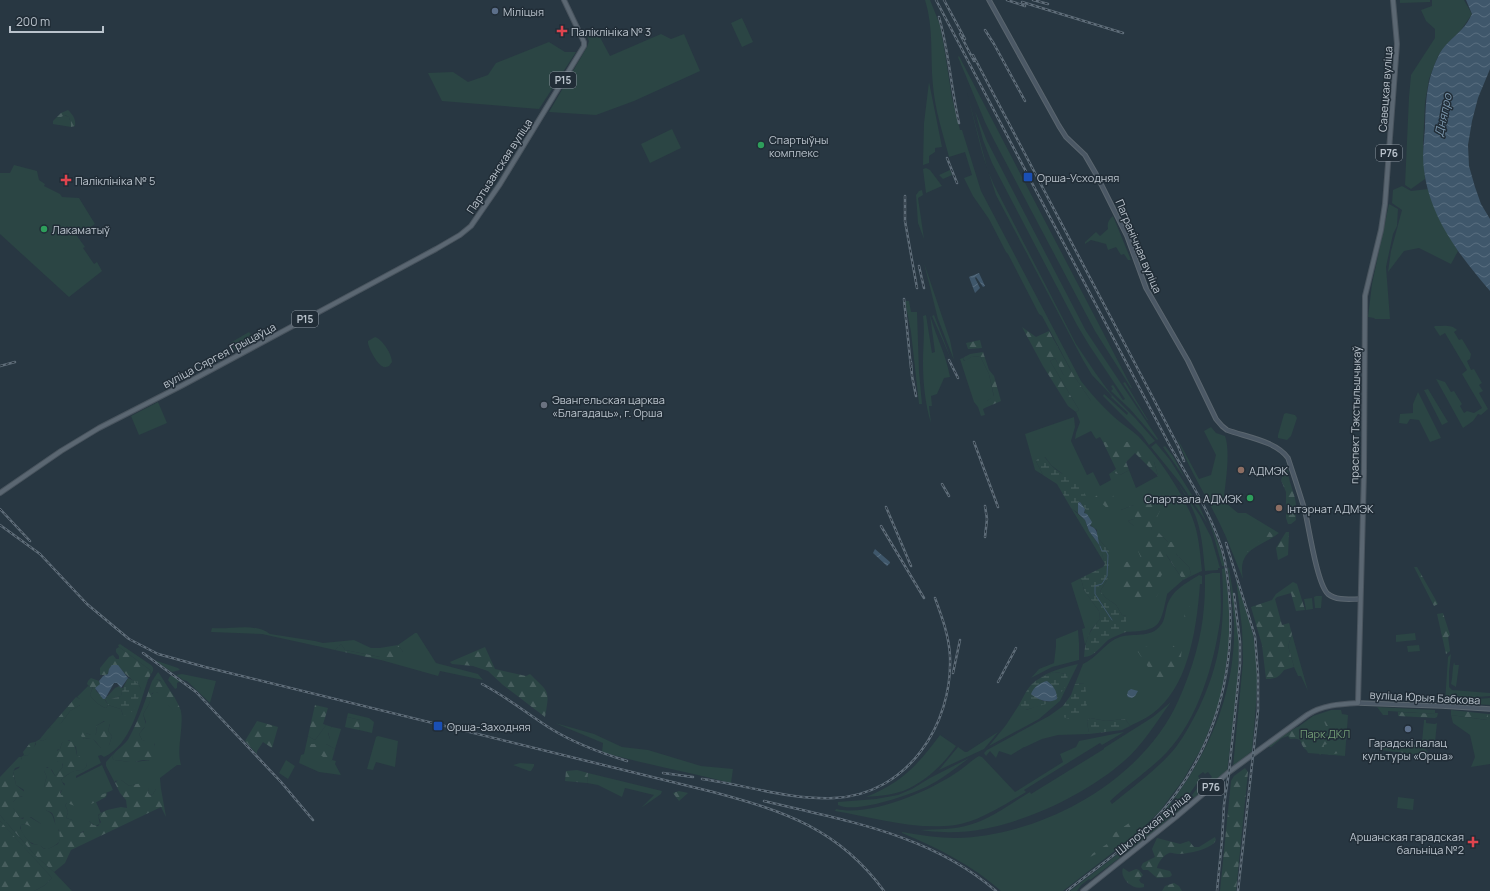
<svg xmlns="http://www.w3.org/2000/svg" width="1490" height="891" viewBox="0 0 1490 891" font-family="Manrope,sans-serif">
<defs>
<pattern id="forest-firs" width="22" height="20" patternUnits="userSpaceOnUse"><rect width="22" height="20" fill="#2b4544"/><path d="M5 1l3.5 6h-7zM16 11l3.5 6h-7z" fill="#485e5e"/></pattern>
<pattern id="wetland-marsh" width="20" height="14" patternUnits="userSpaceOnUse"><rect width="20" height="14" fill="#2b4544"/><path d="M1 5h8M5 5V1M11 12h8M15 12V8" fill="none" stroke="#485e5e"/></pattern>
<pattern id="water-waves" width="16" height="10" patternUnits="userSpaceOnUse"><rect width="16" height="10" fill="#3f576b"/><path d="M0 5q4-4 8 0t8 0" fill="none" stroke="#596e7f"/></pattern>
</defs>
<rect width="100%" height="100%" fill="#283742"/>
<path fill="#2b4544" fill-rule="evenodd" d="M925,0h5l10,25 5,28 7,45 8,32h2l19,61 100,190c10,13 21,25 33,36 8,7 16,12 24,19 19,19 44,56 54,81 7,17 8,36 10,54l-15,7 4,-4 -2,-7 -13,-13 1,-12h-9l-8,-8 7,22 16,24 -16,14v1c-2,8 -3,17 -7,25 -5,12 -23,11 -34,12v-16l-4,-1 -6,-10 -10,-7 -6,-7 9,-14v-26l-12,-14v-7c-8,-5 -14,-12 -12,-21l5,2 -25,-35 -14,-11 -6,-8 -9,4 7,14 -8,-5 -10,-36 49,-17 1,10 -4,14 16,34 6,-3 7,14 11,-6 -2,-6 3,-2 8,3 9,-5 7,18 22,-12 -4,-14 -34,-19 -17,-1 -3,-5 -4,2 -5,-8 -16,8 1,-6 4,-11 -4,-10 3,-2 -29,-49 5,-3 8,16 28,27 -17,-25 -32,-60 -3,-2 -31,-60 -2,-2 -17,-33 -16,-23 -9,-18 8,-3 -7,-23 -16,5c-6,-23 -14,-47 -16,-71 -3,-29 1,-58 -8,-86zM1134,505l21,15 -4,10 -17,-4 -6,-5 6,-2 2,-6 -15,-3z
M1400,0h30v2l-30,1z
M1432,0h32l8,14 -11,16 -16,16 -7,10 -9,23 -4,23 -2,42 2,35 -14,10 -6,-4 4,-88 2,-22 24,-37v-9l-9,-8 -5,-11 11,-4z
M742,18l11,24 -11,5 -11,-24z
M596,30l14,26 51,-22 10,5 13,-5 16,37 -66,30 -38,14 -47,-3 38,-65 2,-6 -2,-5z
M549,42l16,10h11l-37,57 -97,-8 -14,-28 25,-1 15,10 20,-7 8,-12z
M959,56l173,332h-1l-36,-57 -100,-189 -10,-20 -27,-65z
M929,82l13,65 -7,1v4l-6,4v7l-6,2 1,-42z
M967,93l21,78 6,14 82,159 18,27 16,22 26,26 19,22 -6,4 -7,-10 -39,-39 1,-2 23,21 1,-2 -17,-16 1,-1 -20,-21 -9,-15 -87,-165 -14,-43z
M975,111l12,30 99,190 72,108 -1,1 -27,-31 -19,-18 2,-2 -2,-3 2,-1 10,15 2,-1 -36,-54 -12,-20 -85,-162 -9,-23z
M64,115l5,2 2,6v4l-12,-2v-7z
M672,129l9,19 -31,15 -9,-19z
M14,165l23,6 2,9 6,4 -1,2 16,8 2,3 17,1 16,26 -18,12 8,11 -2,1 11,16 3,-2 5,9 -33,26 -69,-63v-61h10z
M926,168l4,2 12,16 -16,7 -3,-24z
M950,170l2,5 -9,4 -4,-4z
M1402,186l9,5 17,-2c7,23 18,42 30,62l-7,13 -32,-16 -15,3 -16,21 3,-21 11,-41 -10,-7 1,-13z
M922,190l1,5 -5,3 6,41 -6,-16 -2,-28 3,-4z
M1389,204l9,5 -1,17 -4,8 -7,33 4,52h-15l-1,-1 -6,-1 4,-33z
M1113,216l18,44h-3l-4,-6 -3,1 -5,-8 -8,3 -2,-6 -15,-4 -6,4v-2l11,-10 4,4 8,-7c-1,-5 0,-9 5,-13z
M924,263l26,77 4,20 -16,-41z
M905,301h4l2,11h6l2,60 3,32h-3l-8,-72z
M926,315l6,38 3,-1 -5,-37c6,22 16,39 20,62l-6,1 -7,16 -6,2 1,10h-3l2,17c-6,-19 -8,-41 -8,-61 0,-16 2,-31 0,-46z
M934,315l17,44 -19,-43z
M1435,326c7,0 17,-2 22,4l-3,2 5,8 3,-1 9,15 -1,5 -3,2 4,9 3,-1 8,14 -3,2 4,6 -4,2 9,16 -7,6 -3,-1 -5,7 -10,7 -27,-49 9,3 6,10 3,-1 8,13 -2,2 4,7 3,-2 7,2 8,-5 -20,-34 5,-4 -22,-37 -5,3 -6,-9z
M249,332l6,7 -20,11 -5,-7z
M375,337c7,2 17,17 17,25l-3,4c-3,1 -4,2 -7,0 -5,-2 -15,-20 -14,-25z
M980,356l9,18 5,23 -7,4v6l-4,2 2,6 -4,1 -3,-9 -4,-5 -14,-43 3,-1 1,3 7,-4z
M1125,382l23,38h-1l-24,-37z
M1428,389l20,33 -6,3 -18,-35z
M1418,392l23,46 -11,4 -11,-22 -9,-1 -3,5 -8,-1 1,-9 13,-1v-9z
M158,402l9,21 -28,12 -8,-19z
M1286,413l9,2 2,3 -6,18 -4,4 -9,-2v-3l6,-21z
M1211,427l5,6 9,3c6,16 0,51 -2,68h4l11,9h8l33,20c-19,15 -42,15 -36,46 -8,-19 -15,-39 -24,-57 -14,-28 -31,-55 -42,-84l22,41 12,-4 5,-20 -12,-24z
M1156,443l14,17 27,43h1l9,20 -26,-39 -30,-37z
M1165,446l8,10 13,24 -23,-33z
M1178,483l22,33 11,21 9,31h-2v2l-13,1c-2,-20 -3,-42 -12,-61 -4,-9 -10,-18 -15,-27z
M1071,508l14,12 4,11 11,15 5,18z
M1206,512l14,36 5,18h-3l-9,-33z
M1225,568l4,37v38l-4,31 -7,33 -16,40 -19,33 -23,31 -22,22 -75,58h-62c-29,-26 -63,-43 -99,-58v-1c18,3 36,6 54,6 87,-2 188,-58 223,-139 13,-29 23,-62 25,-93 1,-10 1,-21 1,-31l7,-2h8c0,15 2,32 0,48 -6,43 -22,98 -53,131 -17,18 -39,32 -57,49l2,3c22,-18 46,-35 64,-57 9,-12 16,-26 23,-39 23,-49 26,-86 23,-139z
M1228,568h1c4,25 9,51 10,76 0,43 -7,85 -12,128l-33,26 -2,-3 6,-8 4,2 5,-4 -1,-3 6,-5 -4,-5 -3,2 -2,-2 -5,4 2,3 -12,17 3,4 -3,2 -14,1 2,-2 -2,-2c38,-52 62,-111 60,-176 -1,-18 -4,-37 -6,-55z
M1199,575l3,1v8h-2c-3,40 -10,96 -41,124 -8,8 -19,13 -29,18l-5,-7 -19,2 -16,-3 -3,3 2,13 -31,1 -16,4 -17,8h-1l-13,8 -12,-4 -3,7 -6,-7 -4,5 -2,-3 3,-3 62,-34 14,-10v11l22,-34 -10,1 8,-20c14,-6 22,-22 37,-27 13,-4 31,1 40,-11 5,-5 5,-13 7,-20 5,-16 18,-22 32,-31z
M1081,578l3,12 15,21 1,8 -9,11 -6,15 -3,-16 3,-1 -14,-45z
M1236,579c6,19 13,37 17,56 8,38 2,78 -1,116l-19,16 10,-105 -1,-34z
M1316,596h6l-1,12h-6l-1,-11z
M1312,598l1,11 -7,1 -2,-11z
M212,628c18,2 42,-6 58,6l45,7 8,2 31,-3 17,8h9v9l-35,-7 -4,-6 -6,6 -73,-16 -51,-2z
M1078,630l1,13v17l-27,7 -21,11 8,-9 15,-6 2,-17v-7z
M415,633h2l19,30 42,11 5,6 -43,-9 -2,5 -57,-16 11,-1 11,-7 -5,-7z
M1415,633l1,7 -20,2v-7z
M1292,634l16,57 -7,-15h-3l-4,-9 -6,-21z
M120,644l31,21c3,3 3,5 0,9l-1,-4 -31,-23 -1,-2z
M1419,645l1,6 -12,1 -1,-6z
M1451,654l-2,18v15l3,3 38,3v3l-39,3v2l39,-3v7l-45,-3 3,-45z
M154,660l24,8 2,2 -8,2z
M1454,662l1,3h4l-3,22 -5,-3c2,-8 1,-15 3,-22z
M1078,664l-18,37 -21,18 -50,27 17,-21 13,-20 7,5 31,-11 10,-25 -13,-2 -15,6c12,-7 25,-11 39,-14z
M158,672l1,1 17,27 -16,-20 -6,-1 -2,2z
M182,674l34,7 -6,22 -23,-22 -4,-1 -7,-5z
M170,676h3l8,5 -4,2v5l-2,1 -7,-9z
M148,680c-9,25 -17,65 -44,77l-3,-2 -3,1 3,7 -25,13v2l26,-13 11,25 -7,3 1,1 -1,3 -10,5 5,11 -3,2 2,9 -5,2 -6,-5 -5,10 -4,2h-4v-7l-4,-6 -6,-2 2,-6 -3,-7 2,-2 -7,-9 5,-10 -4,-3 1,-2c3,-2 8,-7 12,-8 6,-2 11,1 13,-7l-10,-9 -1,-8 -7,-7 -7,3 -2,6 -3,1v11l5,1 1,5 -8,9 -3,-6 -5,-3 -3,4 3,6c-4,6 -3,25 -1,33 9,5 6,7 10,15 4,7 8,16 -2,21 -3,1 -5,4 -8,3 -4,-1 -2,-1 -5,-3 -3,-2 -7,-1 -9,-3 -6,-3 -13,-12 -11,-18l3,-1 7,2 10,-2 -10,-7 -11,1 -8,-11 1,-5 4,-5h5l2,-7 -8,-5 -3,-14 6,-3 3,-9 -1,-2 3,-2 3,1 9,-12 -1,-2 5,-3v1l3,1c6,-4 7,-7 8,-14l-3,2 8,-9v4l5,-1 9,-12 10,-6v-6l-3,-2 11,-11 2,1 3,-1 -3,9c2,4 11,12 16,13l2,-3 13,4 2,6 18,-26 -4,-7 5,1zM104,721l6,3 -2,7 4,5 -3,9 -8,3 -9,-10 -9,1 3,-6 5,2h4l2,-3 -1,-6z
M155,691c11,5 14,19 24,23l2,-3c3,18 -5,36 0,54h-4l-17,13 1,11h-5l-3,5 -3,1 -2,-2 1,-4c-10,-6 -10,-6 -20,-3l-8,-6 -6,1v2l-9,-17v-4l8,-9 -2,4 2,3c6,0 12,2 18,2 6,0 11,-2 17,-1l6,-17 -13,-4 -3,-6 5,-6 2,-6 -3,-8 6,-10 1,-8z
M1171,702c-15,20 -28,43 -47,59 -43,38 -122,74 -180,71 -8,0 -16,-1 -24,-2 16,-1 34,0 49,-5 22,-6 42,-22 61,-33l1,2 73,-45v-1l49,-31z
M1377,707l58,3v3h3l-1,4 -2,1v-4l-47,-3v4h-5z
M1331,710h10l1,4 6,1 -3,41 -37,-3 -8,-15 -10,1 -3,-4 26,-19z
M348,713l21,5 5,4 -2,11 -13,-3 1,-10 -13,-3z
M1488,714h2v50l-19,3 4,-10 -5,-22 -17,-12 -2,-8 36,5z
M1424,720h2v3l9,1 2,-1 -2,19h-13z
M555,723l39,11 28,13 26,3 53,16 32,3 -2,14c-43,-11 -87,-19 -129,-31l1,-9z
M326,725l6,2 -4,6 2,6h8l-3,10 -9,-5 -18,12h15l6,6 3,-2 4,1 -1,3 6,11 -22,-3 -20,-9 2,-8 3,-1 4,-18 7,4z
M998,732l-14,17 -45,21 19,-23 7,5h2z
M1124,732l-22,13 -2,-2 -76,47 2,2c-17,10 -36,22 -55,29 -40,14 -95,-3 -136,-10l1,-2c35,8 94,-18 123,-38 7,-5 13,-11 20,-15l3,1 33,35 48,-30 -3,-8 16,-7 3,-6z
M940,735l16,11c-13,19 -31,36 -53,45 -12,4 -25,5 -37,6 35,-14 52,-32 74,-62z
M378,736l20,5 -3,26 -19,-5 -3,8 -6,-1 9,-32z
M969,758c-13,10 -27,21 -41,28 -18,9 -73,28 -90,19v-3l38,-3 22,-4 14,-6 18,-11z
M286,760l9,6 -7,13 -9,-6z
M520,763l14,1v2l-3,5h-2l-16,-6z
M588,773l74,18 -1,3 -20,14 13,-13 -29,-7 -3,9 -24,-12 -11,-2z
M1398,797l16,2 -1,11 -16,-2z
M1170,802l2,4 8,-2 5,1 -39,33 -56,42 -1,-1 -8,6 -4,6h-7l66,-51 16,-16z
M0,815l35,40 19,17 18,19h-38l11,-6 7,-7 -46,-50 -6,-7z"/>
<path fill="url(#forest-firs)" d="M68,110c5,5 8,9 7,16l-4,1v-4l-2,-6 -4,-2 -6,3v7l-6,-1v-3l8,-8z
M1022,327l14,10 13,-6 25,45 17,25 -10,-2 -18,-25 -8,-16 -5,3 29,49 -3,2 -8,-6 -25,-40z
M980,340l2,8 -14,1 -2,-6z
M983,352l6,18 5,6 7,25 -14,6v-6l7,-5 -5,-22 -9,-18 -9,1 -6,4 -2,-3 7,-4z
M1103,442h34l17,20 4,14 -23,-23 -9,9 3,8 -9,5 -8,-3 4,-3z
M1285,468h2c2,4 1,6 2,10 2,10 7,19 7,29 1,5 -1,8 0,13l-5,4h-3l-2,-6v-26l-5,-12z
M1112,489l3,17 -6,4 -14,-13 7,-6z
M1146,492l18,10 -13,28h-15l-2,-4 -6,-5 6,-2 1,-5 -10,1 -4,-5 13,-5z
M1267,531l3,1 3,4c-9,9 -13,-3 -25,16h-4c3,-11 12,-19 23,-21z
M1286,532h3l-1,23 -10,5 -2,-12z
M1159,533l9,9h10l3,4 -5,8 13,13 2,7 -4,4 -4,2 -17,-26 -3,19 -4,6 1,10 -4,9 -18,6 -5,-5 -8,-1 2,-6 -4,-2 -3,-6 6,-7 9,-5 -4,-3 -9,-3 3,-4 11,-1 5,-3 -3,-7 -1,-10z
M1414,567h3l21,37 -4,2z
M1293,582l4,2 8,26 -9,1 -5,-18 -14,4 -2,2 7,26 7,-2 3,11 -4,12 6,21 -10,3c-5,7 -8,9 -18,9l-4,-34 -11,-38 21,-7 4,-6z
M1182,600h5c5,7 2,14 -2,20z
M1443,613l7,22 -2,2 2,14 -4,3 -9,-40z
M1177,642l5,4 -2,23 -4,6 -20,4 -20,-30 1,-4 16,3 2,13 6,-3 6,2 3,-10z
M341,644l4,6 35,7v-9l18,-3 5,7 4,1 -1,6 -25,1 -46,-10z
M119,647l31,23c1,3 1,5 -1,8 -10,16 -26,-9 -33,-13l-5,1 -4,9h-7v-7l9,-11 4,-2 3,4h3v-3l-3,-4v-3z
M485,647l10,22 31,7 4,-2c19,19 20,15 15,43l-42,-32 -15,-14 -15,-5 -21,-2 -2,-2z
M91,678l8,3 1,3 -4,7 9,8 10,-11 5,-2 1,2h2l-2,8 -10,3 -6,1 3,5 -2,3c-5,-1 -14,-9 -16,-13l3,-8h-3l-3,-3 1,-3z
M154,679c10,-1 24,22 27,32l-1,3h-4l-19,-22 -5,1 -3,11 -6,10 3,11 -7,9 3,6 5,1 3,-1 4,2 1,6 6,5c-3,9 -10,8 -17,7 -4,0 -8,3 -13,2 -5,0 -11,-2 -17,-2l-2,-3c4,-8 14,-12 18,-21 9,-17 16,-37 22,-55z
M76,697l4,2v6l-10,6 -9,12 -4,2 -1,-1v-4z
M315,705l13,3 -5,16 3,1 -11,15 -7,-4z
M1451,710l37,4v6l-37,-5z
M1398,712l38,2 -1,4 -37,-2z
M347,717l13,3 -1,10 -14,-3z
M1324,718l11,3v1l-3,4h-6l-3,-7z
M107,720l3,3 -2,8 4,5 -3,9 -3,4 -5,-1c-5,-6 -8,-12 -17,-9l-3,-3 2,-4 8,3h4l2,-3 -1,-6z
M257,721l21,6 -6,21 -9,-6 -6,9v3l-12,-13z
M51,727l1,5 -2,4 -7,5 -3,-1v-1l8,-10z
M332,727l9,2 -3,10h-8l-2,-7z
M1297,727l9,4 10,2 5,3 10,1 2,2v3l-9,3v3l14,2 1,3 -10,2 -5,-3 -4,3 -6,-9h-2l-3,5c-5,-1 -7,-6 -9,-11l-12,-4 -6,2 -11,9h-2v-2z
M66,740c10,1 9,8 11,15l8,5 2,4c-2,8 -6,5 -12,7 -5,1 -11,6 -14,9l4,7 -5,5 1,3 6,-1 10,7v3l-2,2 -8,-3 -2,2 3,7 -2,6 6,2 4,3 1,10h3l4,-1 -2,-5 3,-7 4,1 4,4 5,1 3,-4 -3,-6 3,-3 6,-3 14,-3 6,1 -1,-8 -6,-7 -5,-10 3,-3h3l8,6c7,-2 14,-5 20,3l-1,4 2,2 3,-1 3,-5h5l5,28 -5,-10 -90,43 -6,13 -11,9 -19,-17 -35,-40v-38l19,-20h2l2,6 -2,3 -6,2 -2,4 3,13 11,9 -1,2 -9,1 -4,5v6l7,10 3,1 2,-3h3l13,8 2,3 -4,3c-6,0 -9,-5 -15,-6l-3,1 -1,3 5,9 7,7 8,1 4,4h4l10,-5 2,-5 -1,-9 -3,-2c-1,-4 -1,-11 -4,-15 -3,-2 -6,-2 -8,-5 -2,-5 0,-27 3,-31l-3,-6 1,-3h5l5,8 8,-9v-3l-6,-3 -3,-5 1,-4 5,-3 2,-6z
M35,742c1,5 -5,11 -8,14l-3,-1 -1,-3 7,-9z
M1380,743l42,2 9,11 -51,-6z
M310,744h16l9,5 -3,11 -3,3 -7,-7h-14z
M1245,768l3,4 -12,119h-16l11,-110 3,-5z
M577,770l11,3 -1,10 -22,-2 1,-10z
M105,783l5,2c-5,6 -12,4 -16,10l1,2 11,-4 1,1c-3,5 -15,11 -22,11v-3l6,-5 -4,-7 2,-2 3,-1 2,2 4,-3h5z
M679,791l9,2 -9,8 -6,-8z
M1138,817l5,3 -19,20 -44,22 33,-22 -3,-4z
M0,821l52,57 -7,7 -11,6h-34z
M1215,837l1,3c-4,9 -28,14 -38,14 -3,0 -6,-2 -9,-1 -5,2 -11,9 -12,15l13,3 2,4 -2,2 -13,1 -9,-8h-5l-2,-3 2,-4 12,-6 -3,-8 5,-11 23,6 9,-3 5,6h5z
M1123,868l6,4 7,-3 3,1 4,5 -4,5 2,3 3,1v3c-11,4 -25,-9 -21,-19z
M1174,883l5,3 3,5h-20l3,-5z"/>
<path fill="url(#wetland-marsh)" d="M1041,454c4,3 6,6 9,10 7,8 15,12 25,13l14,24 1,11 -5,-3 -5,-7 -2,1v10l-7,-5 -14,-24 -14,-9 -7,-14z
M1097,537l12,14v26l-9,14 6,7 10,7 6,10 4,1v16c-6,2 -13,5 -18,8 -7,6 -14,17 -24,17 1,-17 5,-25 16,-38l-1,-8 -15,-21 -3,-12 22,-11 2,-3z
M1054,672l13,2 1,8 -11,17v-4l-26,-1 12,7 10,1 -28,8 -6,-5c11,-21 12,-24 35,-33z
M128,678l9,4 4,7c-3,9 -6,28 -18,26l-2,-6 -13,-4 -3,-6h6l10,-3 2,-8z
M1085,683l2,22 -12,16 -12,-4v-11l8,-11 4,-11z
M1090,718l16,3 19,-2 5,7 -8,4 -33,4 -2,-13z"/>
<path fill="url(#water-waves)" d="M1466,0h24v69l-12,29 -6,23 -4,24 1,21 6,21 6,17 9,15v72c-30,-35 -60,-73 -66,-121 -2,-14 0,-28 1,-42 1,-27 1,-46 13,-71 5,-12 15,-18 24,-28 4,-4 7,-9 10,-15z
M979,273l6,13 -2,1 -7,-10 -1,1 5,10 -5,5 -6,-16z
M1080,502l5,7 -1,4 3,1 5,8 -2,4c9,2 7,13 10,20l-11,-15 -4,-11 -7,-7v-10z
M875,549l15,13v1l-3,3 -14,-13z
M112,665h6l10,13 -7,10 -4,-5h-3l-9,16h-2l-8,-11 5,-4 -1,-3 4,-5 5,-2 1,-5z
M1047,681c7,5 10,10 10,18 -8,5 -19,1 -26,-5 3,-7 8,-11 16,-13z
M1131,689l7,2 -3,5 -3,2 -4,-1 -1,-2 1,-4z"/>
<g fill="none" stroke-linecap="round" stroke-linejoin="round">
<path stroke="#3f576b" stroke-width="1" d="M1100,546l2,5h4l2,4 -1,21 -5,8 -7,2v8l17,26"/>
<defs>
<path id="secondary" d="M989,0l70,126 7,11 19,18 11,19 31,62 19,52 42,73 28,58 6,7 5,4c19,7 49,11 61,28 6,18 12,36 17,53 4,17 12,73 23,83 9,7 22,5 32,5
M1358,703l84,3 48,3"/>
<path id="primary" d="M0,493l61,-42 38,-23 84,-43 253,-136 24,-14 11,-9 29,-42 84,-138v-4l-20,-42
M1083,891l93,-74 53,-45 78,-57c15,-10 33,-11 51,-12l6,-231 1,-176 16,-66 4,-26 12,-160 -4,-44"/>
</defs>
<use href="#secondary" stroke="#5b666f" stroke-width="5.5"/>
<use href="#primary" stroke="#49545e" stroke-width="6"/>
<use href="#secondary" stroke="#4b5865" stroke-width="3.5"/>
<use href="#primary" stroke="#5b6772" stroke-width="4"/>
<defs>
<path id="rail" d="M936,0l234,446c19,33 40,66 52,103 5,18 7,38 8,57 4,80 -22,158 -78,216 -25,26 -57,46 -85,69
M944,0l21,39
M1007,0l18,6
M1033,0l15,4
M1022,2l101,31
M939,17c10,35 12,71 20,106
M985,30l9,14 31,57
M960,34l14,27
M973,55l178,339 27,52 6,15
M947,158l10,25
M905,196v25l12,67
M919,266l5,22
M904,299l7,69
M949,360l9,18
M911,362l1,14 4,20
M0,366l15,-4
M974,442l24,65
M942,484l7,12
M985,506l2,13 -2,18
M886,507l25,59
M0,509l30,32
M0,525l40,29 47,50 42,35 29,15 47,13 508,125c71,19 126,37 171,99
M881,526l43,72
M1226,543l29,93 3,39v35l-20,181
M143,653l53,39 85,90 32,38
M953,673l7,-33
M998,682l18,-34
M482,684c25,13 47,31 71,46 23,14 48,23 74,31
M663,773l30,4
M702,779c44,6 87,21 132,19 73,-3 119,-73 116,-142 -1,-20 -8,-39 -15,-58
M764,801c82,20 166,33 232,90
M1217,891l5,-51 2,-35 5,-33 11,-108v-22l-6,-48"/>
</defs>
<use href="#rail" stroke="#5f6d79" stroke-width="2.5"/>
<use href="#rail" stroke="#212d37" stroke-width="1" stroke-dasharray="3" stroke-linecap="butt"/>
</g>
<g fill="#5c6f8a" stroke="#212d37" stroke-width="1.5">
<circle cx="495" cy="11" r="4"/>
<circle cx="1408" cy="729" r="4"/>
</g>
<g fill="#e0444e" stroke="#212d37" stroke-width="1.5">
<path d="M560 25h4v4h4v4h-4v4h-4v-4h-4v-4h4z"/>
<path d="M64 174h4v4h4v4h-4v4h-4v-4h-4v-4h4z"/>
<path d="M1471 836h4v4h4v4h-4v4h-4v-4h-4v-4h4z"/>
</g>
<g fill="#2e9e5b" stroke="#212d37" stroke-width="1.5">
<circle cx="761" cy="145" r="4"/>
<circle cx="44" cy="229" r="4"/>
<circle cx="1250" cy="498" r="4"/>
</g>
<g fill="#1a4fb4" stroke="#212d37" stroke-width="1.5">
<rect x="1023" y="172" width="10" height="10" rx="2"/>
<rect x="433" y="721" width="10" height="10" rx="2"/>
</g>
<circle fill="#6b7280" stroke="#212d37" stroke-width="1.5" cx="544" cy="405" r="4"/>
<g fill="#8d6e63" stroke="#212d37" stroke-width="1.5">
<circle cx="1241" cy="470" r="4"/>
<circle cx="1279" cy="508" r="4"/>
</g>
<g text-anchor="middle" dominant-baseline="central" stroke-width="3" stroke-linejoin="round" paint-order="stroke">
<g fill="#212d37" stroke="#8c969f" stroke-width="1">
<rect x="550" y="72" width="26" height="16" rx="3"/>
<rect x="1376" y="145" width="26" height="16" rx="3"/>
<rect x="292" y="311" width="26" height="16" rx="3"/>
<rect x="1198" y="779" width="26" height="16" rx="3"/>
</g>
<g font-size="10" font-weight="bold" fill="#bac3cc">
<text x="563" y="80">Р15</text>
<text x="1389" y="153">Р76</text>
<text x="305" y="319">Р15</text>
<text x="1211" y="787">Р76</text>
</g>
<g font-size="11" fill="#bac3cc" stroke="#212d37" text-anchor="start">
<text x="503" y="11">Міліцыя</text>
<text x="571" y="31">Паліклініка № 3</text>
<text x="769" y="139">Спартыўны<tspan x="769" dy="13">комплекс</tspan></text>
<text x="1037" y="177">Орша-Усходняя</text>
<text x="75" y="180">Паліклініка № 5</text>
<text x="52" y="229">Лакаматыў</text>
<text x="552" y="399">Эвангельская царква<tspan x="552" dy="13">«Благадаць», г. Орша</tspan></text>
<text x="1249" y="470">АДМЭК</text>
<text x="1242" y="498" text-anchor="end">Спартзала АДМЭК</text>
<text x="1287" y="508">Інтэрнат АДМЭК</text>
<text x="447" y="726">Орша-Заходняя</text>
<text x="1408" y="742" text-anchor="middle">Гарадскі палац<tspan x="1408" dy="13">культуры «Орша»</tspan></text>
<text x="1464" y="836" text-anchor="end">Аршанская гарадская<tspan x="1464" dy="13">бальніца №2</tspan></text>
</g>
<g font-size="11" fill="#bac3cc" stroke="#212d37">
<text transform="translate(1385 89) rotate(-86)">Савецкая вуліца</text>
<text transform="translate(499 166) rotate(-57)">Партызанская вуліца</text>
<text transform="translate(1139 246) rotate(67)">Пагранічная вуліца</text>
<text transform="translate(219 355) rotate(-28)">вуліца Сяргея Грыцаўца</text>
<text transform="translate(1355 415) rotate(-89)">праспект Тэкстыльшчыкаў</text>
<text transform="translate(1425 697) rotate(3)">вуліца Юрыя Бабкова</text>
<text transform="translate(1153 823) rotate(-39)">Шклоўская вуліца</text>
</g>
<g font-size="11" fill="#729c76" stroke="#212d37">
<text x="1325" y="733">Парк ДКЛ</text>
</g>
<g font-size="12" font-style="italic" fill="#7b97ad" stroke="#212d37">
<text transform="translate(1443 115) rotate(-78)">Дняпро</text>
</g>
</g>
<path d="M10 26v6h93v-6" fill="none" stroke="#bac3cc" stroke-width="2"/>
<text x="16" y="26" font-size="12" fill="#bac3cc" stroke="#212d37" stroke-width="3" paint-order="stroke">200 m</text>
</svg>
